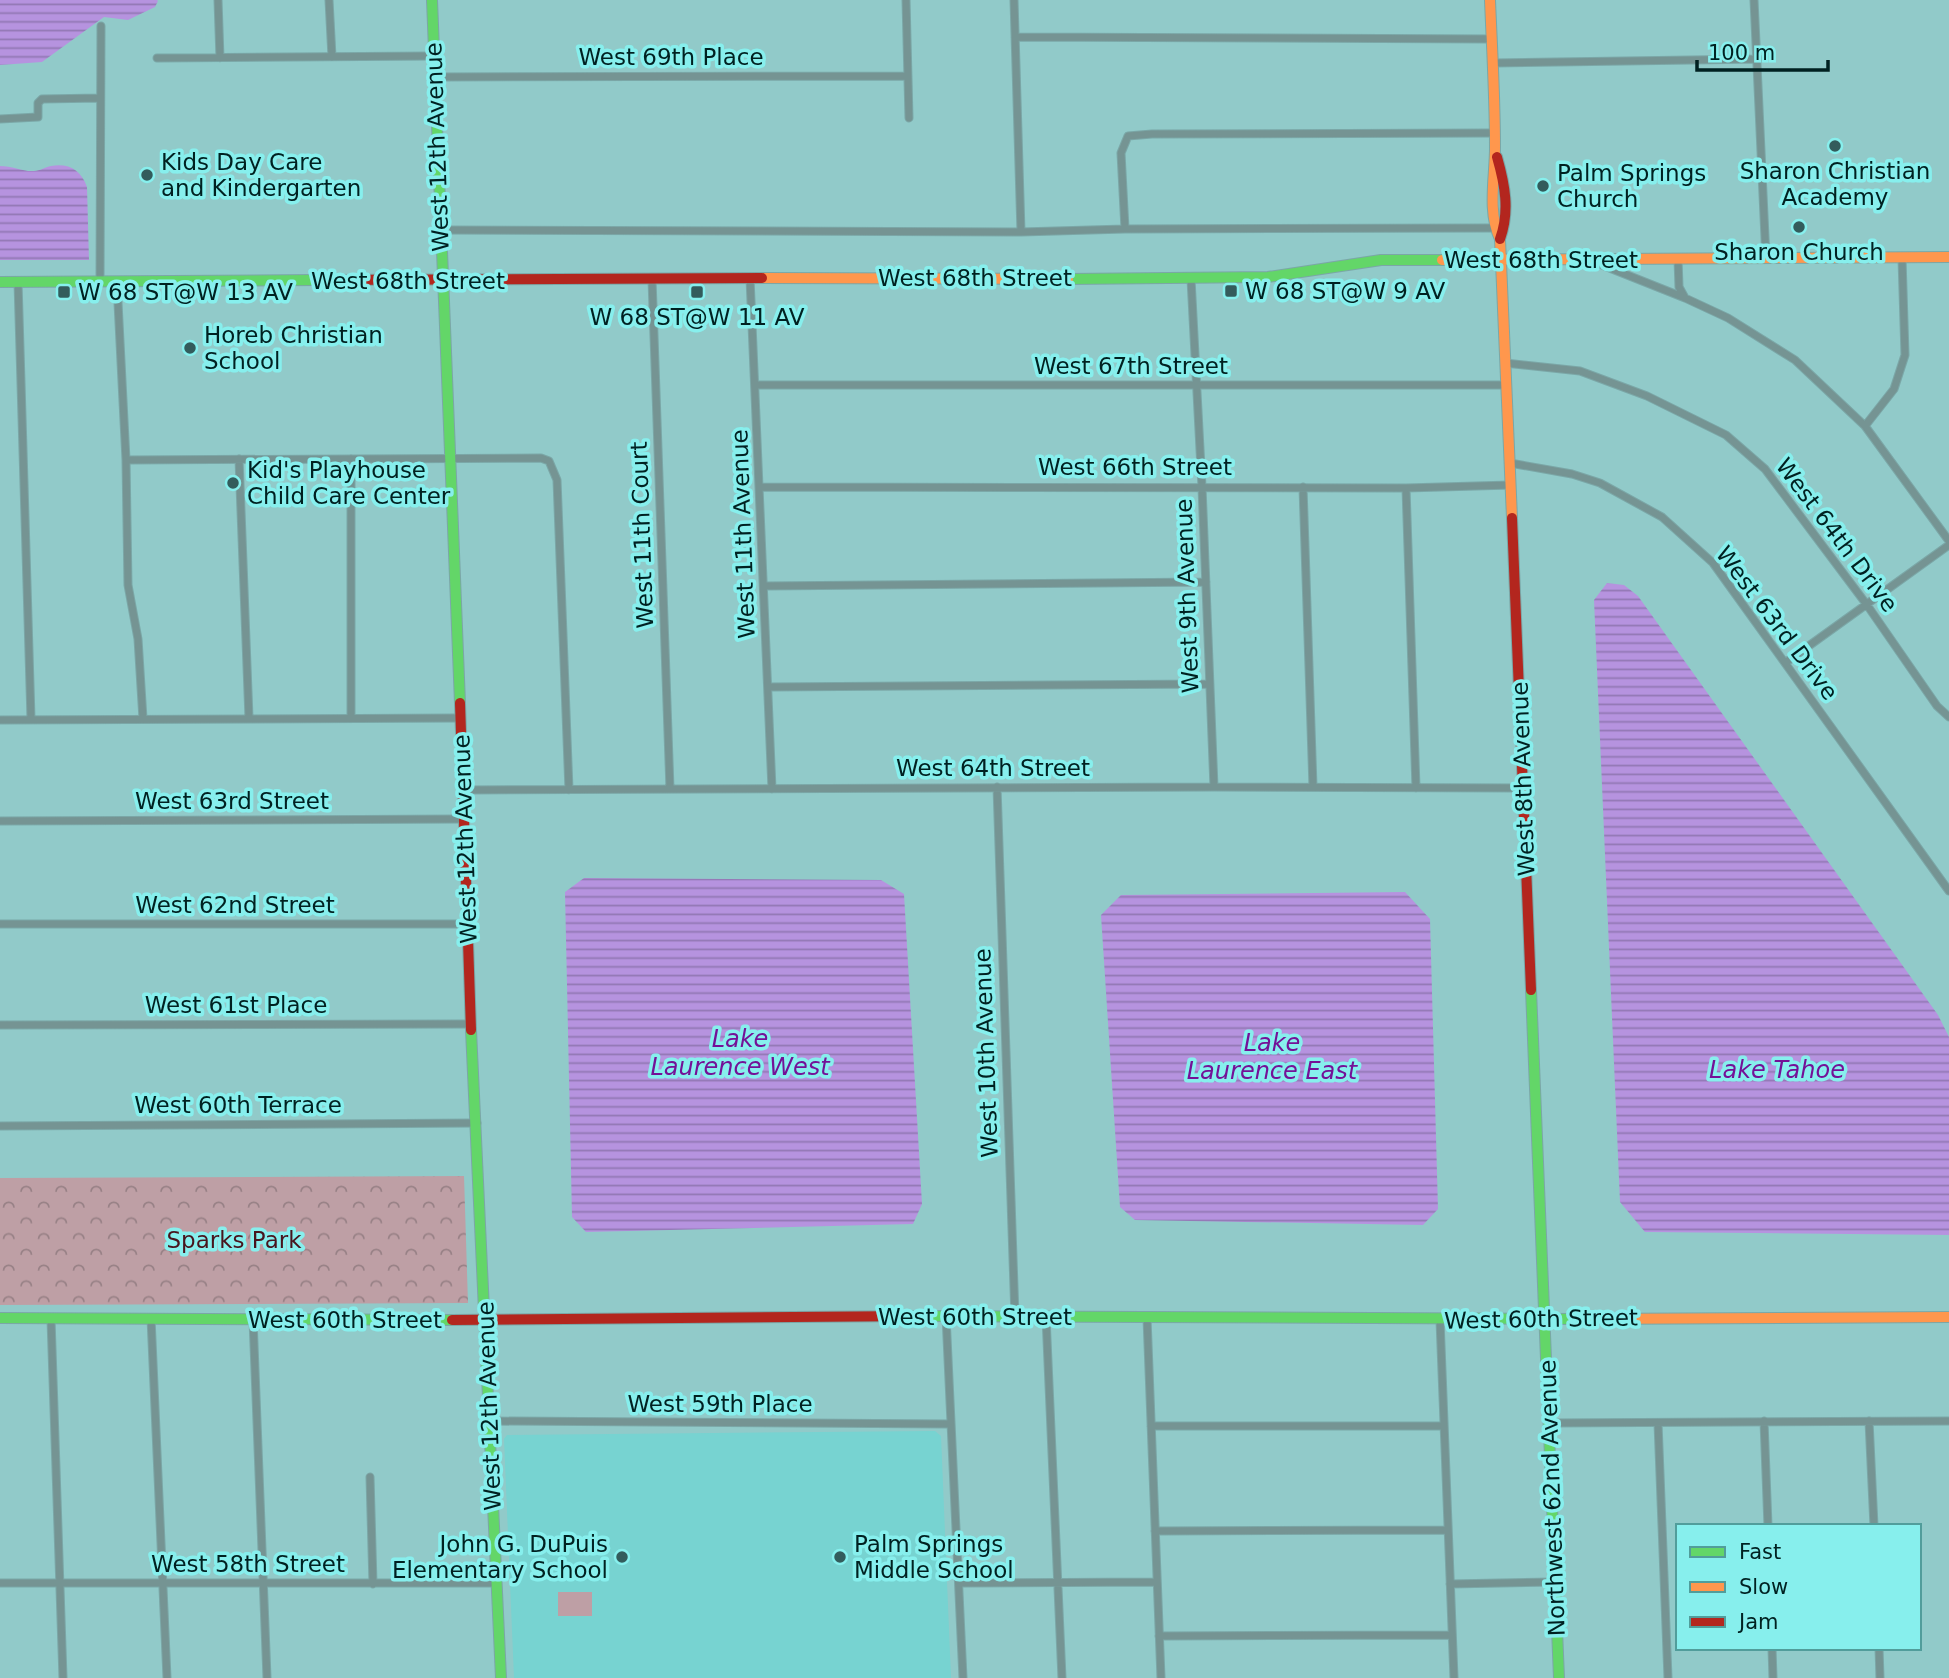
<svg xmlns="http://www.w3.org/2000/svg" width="1949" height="1678" viewBox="0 0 1949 1678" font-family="'DejaVu Sans',sans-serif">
<defs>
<pattern id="park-crowns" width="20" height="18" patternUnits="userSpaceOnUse" patternTransform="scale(1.75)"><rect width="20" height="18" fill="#be9fa5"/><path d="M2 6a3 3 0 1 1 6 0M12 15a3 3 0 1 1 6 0" fill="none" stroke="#988186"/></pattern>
<pattern id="water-rules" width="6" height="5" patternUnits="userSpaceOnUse" patternTransform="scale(1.75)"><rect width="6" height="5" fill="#b693df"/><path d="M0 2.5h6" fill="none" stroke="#9278b4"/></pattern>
</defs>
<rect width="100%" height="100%" fill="#91cac9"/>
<path fill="#77d3d1" d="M935,1431l6,5 10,242h-437l-10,-239 3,-4z"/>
<path fill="url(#park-crowns)" d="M464,1176l4,127 -468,2v-127z"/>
<path fill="#be9fa5" d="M558,1592h34v24h-34z"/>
<path fill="url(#water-rules)" d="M0,0h157l1,1 -3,6 -27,13 -24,-3 -62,45 -42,3z
M0,166c12,0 24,6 34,5 6,0 11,-4 17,-5 18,-3 30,4 36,21l2,73h-89z
M1607,583l17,2 14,11 300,419 11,22v198l-304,-3 -25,-30 -26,-602z
M584,878l297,2 23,14 18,310 -9,20 -327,8 -14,-15 -7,-325z
M1405,892l25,27 8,290 -15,16 -288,-5 -15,-13 -19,-292 20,-20z"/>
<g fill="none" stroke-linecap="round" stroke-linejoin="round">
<defs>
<path id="street" d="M218,0l2,58
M329,0l3,57
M906,0l3,118
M1014,0l7,232
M1754,0l12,259
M1015,37l477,2
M157,58l277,-2
M1493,63l266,-4
M434,77l474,-1
M0,119l38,-2v-14l4,-4 58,-1
M1125,229l-4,-76 7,-17 24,-2 343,-1
M440,230l581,2 104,-3 370,-1
M1678,259l1,28 6,11
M1592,261l93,37 43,20 67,42 70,66 84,115
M750,278l22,511
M652,279l18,510
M1191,279l11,208 12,300
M18,282l13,437
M100,283l1,-257
M117,283l9,177 2,125 10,54 5,80
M1505,363l75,8 67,25 79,39 39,34 102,136 70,101 12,11
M755,385h751
M1865,426l29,-37 11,-34 -3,-97
M239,459l10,259
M351,459v259
M126,460l415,-2 8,3 8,19 12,310
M1510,463l62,11 28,9 62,34 51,46 236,328
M760,487l646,1 105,-3
M1303,487l10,300
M1406,488l10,300
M764,586l442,-4
M1785,663l164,-118
M768,687l442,-3
M0,720l461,-2
M997,787l18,530
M464,790l750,-3 309,1
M0,821l465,-2
M0,924h469
M0,1025l471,-1
M0,1126l477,-3
M946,1316l17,362
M1046,1317l16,361
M151,1318l16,360
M1147,1318l14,360
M51,1319l12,359
M253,1319l14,359
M1440,1320l14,358
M489,1421l461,3
M1764,1421l4,105
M1869,1421l5,105
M1549,1423l400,-2
M1658,1423l10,255
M1151,1426h293
M370,1477l3,107
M1155,1531l293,-1
M0,1583h497
M959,1583l198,-1
M1450,1584l104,-2
M1159,1636l293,-1
M1772,1648l1,30
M1879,1648l1,30"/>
<path id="fast" d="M432,0l28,703
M1068,279l200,-2 113,-17h61
M0,282l318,-2
M1531,990l28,688
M471,1030l30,648
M919,1316l657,3
M0,1318l452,2"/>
<path id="slow" d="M1490,0c2,49 5,98 5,147 0,31 -8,64 5,92l12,279
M1442,260l507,-3
M762,278l306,1
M1576,1319l373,-2"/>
<path id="jam" d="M1497,157c8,28 13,54 3,82
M318,280l444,-2
M1512,518l19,472
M460,703l11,327
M452,1320l467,-4"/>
</defs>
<use href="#street" stroke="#7ba7a7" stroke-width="9"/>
<use href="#fast" stroke="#7ba7a7" stroke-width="12"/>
<use href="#slow" stroke="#7ba7a7" stroke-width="12"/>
<use href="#jam" stroke="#7ba7a7" stroke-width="12"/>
<use href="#street" stroke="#759493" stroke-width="7"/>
<use href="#fast" stroke="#63d668" stroke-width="10"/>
<use href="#slow" stroke="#ff974d" stroke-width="10"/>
<use href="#jam" stroke="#b3261e" stroke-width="10"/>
</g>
<g fill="#335c5c" stroke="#87efed" stroke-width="2.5">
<circle cx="1835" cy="146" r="7"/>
<circle cx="147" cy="175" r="7"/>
<circle cx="1543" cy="186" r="7"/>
<circle cx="1799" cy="227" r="7"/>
<rect x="1224" y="284" width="14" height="14" rx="3.5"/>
<rect x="57" y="285" width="14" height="14" rx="3.5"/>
<rect x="690" y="285" width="14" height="14" rx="3.5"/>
<circle cx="190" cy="348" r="7"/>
<circle cx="233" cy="483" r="7"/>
<circle cx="622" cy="1557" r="7"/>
<circle cx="840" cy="1557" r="7"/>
</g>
<g text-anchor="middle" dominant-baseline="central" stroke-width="7" stroke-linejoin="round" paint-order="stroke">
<g font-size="23" fill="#002121" stroke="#87efed">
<text x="671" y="57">West 69th Place</text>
<text transform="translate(437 147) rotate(-92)">West 12th Avenue</text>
<text x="1541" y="260">West 68th Street</text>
<text x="975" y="278">West 68th Street</text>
<text x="408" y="281">West 68th Street</text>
<text x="1131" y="366">West 67th Street</text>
<text x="1135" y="467">West 66th Street</text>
<text transform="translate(743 534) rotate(-92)">West 11th Avenue</text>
<text transform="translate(642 535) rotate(-92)">West 11th Court</text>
<text transform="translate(1837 535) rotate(53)">West 64th Drive</text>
<text transform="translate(1187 596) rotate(-92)">West 9th Avenue</text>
<text transform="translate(1777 623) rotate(53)">West 63rd Drive</text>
<text x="993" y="768">West 64th Street</text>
<text transform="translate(1523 779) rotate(-92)">West 8th Avenue</text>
<text x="232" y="801">West 63rd Street</text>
<text transform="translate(465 839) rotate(-92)">West 12th Avenue</text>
<text x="235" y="905">West 62nd Street</text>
<text x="236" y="1005">West 61st Place</text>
<text transform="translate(986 1053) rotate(-92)">West 10th Avenue</text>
<text x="238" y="1105">West 60th Terrace</text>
<text x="975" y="1317">West 60th Street</text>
<text transform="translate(1541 1319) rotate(-1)">West 60th Street</text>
<text x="345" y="1320">West 60th Street</text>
<text x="720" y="1404">West 59th Place</text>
<text transform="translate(489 1406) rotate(-92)">West 12th Avenue</text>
<text transform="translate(1552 1498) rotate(-92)">Northwest 62nd Avenue</text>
<text x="248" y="1564">West 58th Street</text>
</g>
<g font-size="23" fill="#002121" stroke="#87efed" text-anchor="start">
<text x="161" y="162">Kids Day Care<tspan x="161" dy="26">and Kindergarten</tspan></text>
<text x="1835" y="171" text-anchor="middle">Sharon Christian<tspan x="1835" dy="26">Academy</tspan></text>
<text x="1557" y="173">Palm Springs<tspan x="1557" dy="26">Church</tspan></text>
<text x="1799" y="252" text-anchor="middle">Sharon Church</text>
<text x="1245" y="291">W 68 ST@W 9 AV</text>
<text x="78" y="292">W 68 ST@W 13 AV</text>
<text x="697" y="317" text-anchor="middle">W 68 ST@W 11 AV</text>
<text x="204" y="335">Horeb Christian<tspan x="204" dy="26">School</tspan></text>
<text x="247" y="470">Kid's Playhouse<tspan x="247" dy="26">Child Care Center</tspan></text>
<text x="608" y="1544" text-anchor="end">John G. DuPuis<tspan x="608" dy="26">Elementary School</tspan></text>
<text x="854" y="1544">Palm Springs<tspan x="854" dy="26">Middle School</tspan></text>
</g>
<g font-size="23" fill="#48141d" stroke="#87efed">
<text x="234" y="1240">Sparks Park</text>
</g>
<g font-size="24" font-style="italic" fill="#741197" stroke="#87efed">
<text x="740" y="1039">Lake<tspan x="740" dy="28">Laurence West</tspan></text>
<text x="1272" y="1043">Lake<tspan x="1272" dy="28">Laurence East</tspan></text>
<text x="1777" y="1070">Lake Tahoe</text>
</g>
</g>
<rect x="1676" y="1524" width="245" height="126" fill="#87efed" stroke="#519d9b" stroke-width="2"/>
<rect x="1690" y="1547" width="35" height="10" fill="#63d668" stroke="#519d9b" stroke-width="2"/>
<text x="1739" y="1559" font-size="21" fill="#002121">Fast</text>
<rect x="1690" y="1582" width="35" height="10" fill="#ff974d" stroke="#519d9b" stroke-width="2"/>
<text x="1739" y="1594" font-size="21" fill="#002121">Slow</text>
<rect x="1690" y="1617" width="35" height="10" fill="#b3261e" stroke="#519d9b" stroke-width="2"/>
<text x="1739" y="1629" font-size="21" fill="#002121">Jam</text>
<path d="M1697 60v10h131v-10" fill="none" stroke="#002121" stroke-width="3.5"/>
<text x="1708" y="60" font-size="21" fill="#002121" stroke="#87efed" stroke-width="5" paint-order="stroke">100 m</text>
</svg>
